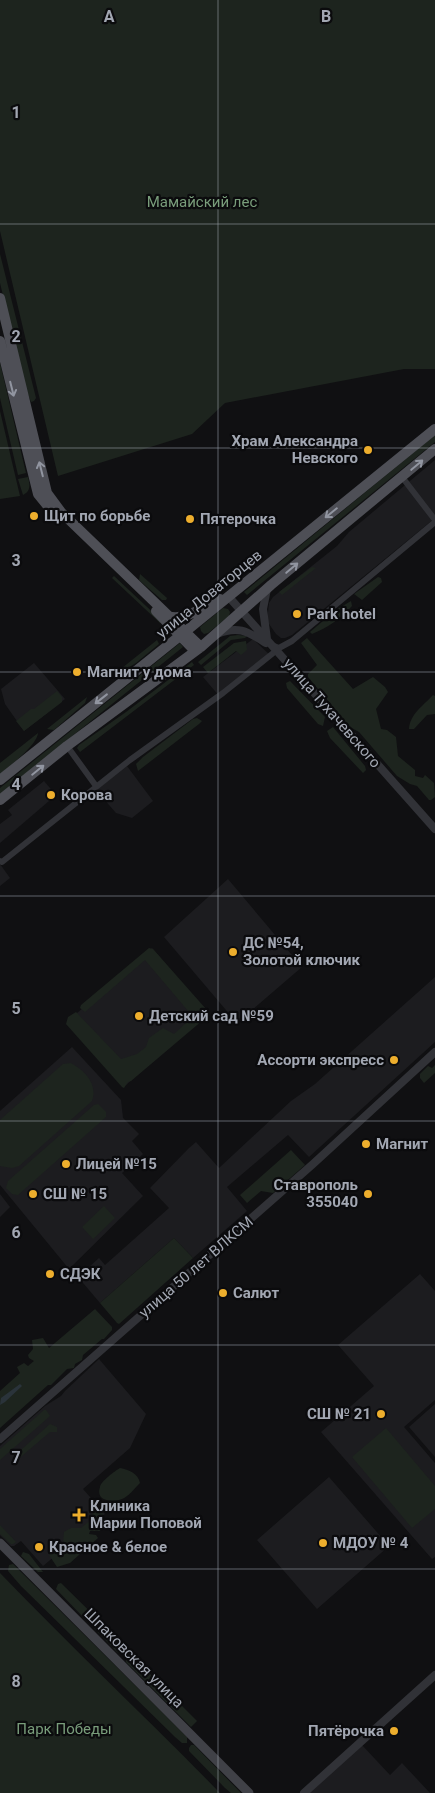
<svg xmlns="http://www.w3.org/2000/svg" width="435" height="1793" viewBox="0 0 435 1793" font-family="Roboto,sans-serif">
<rect width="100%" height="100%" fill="#101012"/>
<path fill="#1c1c1f" d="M435,460v58l-143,117 -7,3h-4l-5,-4 -9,-13 2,-18 4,-6 64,-51 12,-14z
M253,639l19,18 -52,40 -17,-20z
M34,663l31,36 -41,32 -19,-27 -4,-15z
M127,766l26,35 -21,17 -16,-5 -20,-23z
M44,781l12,14 -56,48v-19l12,-9 -4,-5z
M0,864l10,14 -10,8z
M228,879l74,88 -65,56 -73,-86z
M152,948l56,65 -82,72 -57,-65z
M435,977v65l-126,115 -21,-22 -61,52 20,24 -54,47 -19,-20 -74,65 -22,-26 21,-19 6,7 64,-57 -19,-20 39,-40 7,-6 23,26 72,-67 24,-17z
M72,1047l49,53 2,18 16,16 -7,7 11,13 -21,19 21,23 -74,73 -69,-84v-74z
M0,1194l10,13 -10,10z
M420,1274l15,17v109l-31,27 31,36v94l-3,2 -111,-127 53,-46 -36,-41z
M99,1359l47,55 -16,34 -47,41 22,25 -62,52 -22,-25 -7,5h-3l-11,-11v-89l45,-40 16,-10 4,-5z
M435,1404v53l-26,-30z
M329,1477l60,69 -72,63 -60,-69z
M362,1745l28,30 12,-12 28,30h-121z"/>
<path fill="#1d241e" d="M0,0h435v369h-31l-179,34 -33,31 -134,42 -58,-245z
M0,254l36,144 -2,3 -3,1 -6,-15 -25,-104z
M0,363l26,110 -8,2 -18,-77z
M0,411l20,85 -20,3z
M435,435v7l-188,153 -3,-3z
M28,477c2,8 3,14 -5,18l-5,-16z
M312,567l4,1 -34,27 -3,-3z
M140,574l27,24 -1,2h-4l-23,-20z
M114,576l48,45 -2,2 -48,-45z
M378,577l3,1 1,4 -20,18 -8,-6z
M351,601l1,5c-12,13 -25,22 -40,28l-2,-2 26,-22z
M223,608l5,1 2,3 -1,4 -21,17 -4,1 -3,-3 -1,-4z
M238,635l9,1 -2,2 -14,2 -30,25 -3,-3 32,-26z
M307,638l46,51 20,-12 12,10 3,5 -12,17 5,20 6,1 9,7 2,19 17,14v6l8,2 2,-3 9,8 1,14 -4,3h-2l-12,-14 -7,-2 -13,-8 -38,-44 -9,-5 -42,-50v-3l9,-9 -16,-22z
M157,640l2,4 -23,19 -18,11 -1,-2z
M246,641l1,9 -6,5 -5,-4 -28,22 -5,-6 31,-24z
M180,643l3,4 -183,147v-6z
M192,662l2,3 -114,87 -3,-4 2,-3 47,-33z
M290,681l35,36 -2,9 -5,-2 -31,-36 -1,-5z
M57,691l5,6v5l-38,29 -8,-10 15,-12h3z
M433,695l2,1v18l-8,1 -13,14h-5c1,-15 14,-23 24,-34z
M87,697l-2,6 -31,27 -7,-1z
M197,718l5,3 -3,3 -61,47 -2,-7 7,-7 50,-38z
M333,727l32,39 1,4 -3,3 -33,-35 -3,-7z
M38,733c-1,12 -28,33 -38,41v-11z
M149,948l4,1 53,60 -3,11 -72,61 -3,1 -4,6 -2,-1 -56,-63 2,-7 8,-5 45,47 16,-5 9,-7 3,-9 14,-10 11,6 14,-13 1,-9 -44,-52 -60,52 -5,-4 1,-3z
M71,1063c14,8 27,21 21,38l-73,65 -7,2 -12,-2v-46l63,-56z
M435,1065v8l-11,10 -4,-5v-4l8,-8 4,2z
M98,1104l8,8v5l-88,78 -6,-1 -6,-6 2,-7 86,-76z
M291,1150l14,15 -32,28 -12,-2 -14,12 -7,-8z
M104,1206l11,12 -22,21 -11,-12z
M174,1238l19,20 -74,66 -2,-1 -17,-20z
M95,1309l17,18v3l-8,9h-2l-19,16 -1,5 -7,4 -1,4 -7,1 -16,16h-3l-48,43v-37l20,-18 -3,-6 7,-4 4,3 6,-5 -5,-3 -1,-3 5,-6 -1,-9 11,-2 6,10z
M44,1410h2l4,6 -50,44v-11z
M50,1424l7,3v5h-7l-34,29 -3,-4z
M386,1428l49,58v23l-23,19 -60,-71z
M120,1468c9,2 18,5 20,15 -5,5 -12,14 -18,16 -9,3 -27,3 -22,-12 1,-6 15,-16 20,-19z
M94,1502c14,3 6,14 9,23l-3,6h-10l-1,3 7,1 2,3 -28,25 -13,4 -8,-12 14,-12 1,-11 7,-4h10l11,-9z
M0,1525l16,17 -3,2h-2l-11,-10z
M23,1552l6,2 14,18h-5l-17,-16z
M13,1564l174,173v6h-5l-7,-6 -154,-151 -13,-15 1,-6z
M0,1573c72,75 148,146 220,220h-220z
M61,1583l65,64 -5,7 -4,-2 -61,-63 2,-5z
M132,1656l65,65 -6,6 -65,-65 1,-4z
M191,1745h3l4,4 43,44h-10l-6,-5 -36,-37v-3z"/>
<path fill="#2a333a" d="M20,1384l2,2 -17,16 -5,3 1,-7z"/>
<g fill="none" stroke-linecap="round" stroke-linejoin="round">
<path stroke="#313237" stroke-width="6" d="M402,477l33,43
M274,646l5,2 13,-7 143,-119
M67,746l29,40
M0,861l2,1 128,-102 93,-67 54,-43"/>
<path stroke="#313237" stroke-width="8" d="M267,589l-4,20 4,30
M228,596l207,233
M217,634c22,-9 31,-2 49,9
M0,1439l313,-275 122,-112
M304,1793l131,-118"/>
<path stroke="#404147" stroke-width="9" d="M0,1543l249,250"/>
<path stroke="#4e4f56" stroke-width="10" d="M0,298l47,195 14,19 140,135
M0,341l38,153 17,21
M156,611l39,40
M172,617c18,2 32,-12 48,-18
M0,780l186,-149 249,-202
M0,800l67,-54 134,-99 70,-62 164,-136"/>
</g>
<defs><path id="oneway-shaft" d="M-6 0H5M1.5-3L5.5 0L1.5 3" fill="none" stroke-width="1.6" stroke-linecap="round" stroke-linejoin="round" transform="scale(1.25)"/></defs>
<g stroke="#9195a0">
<use href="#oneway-shaft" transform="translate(12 389) rotate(76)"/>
<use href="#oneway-shaft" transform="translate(417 465) rotate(-40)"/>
<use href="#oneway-shaft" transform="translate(41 469) rotate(-104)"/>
<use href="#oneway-shaft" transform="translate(331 513) rotate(141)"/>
<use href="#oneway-shaft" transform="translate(292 568) rotate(-40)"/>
<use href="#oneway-shaft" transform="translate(101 699) rotate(142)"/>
<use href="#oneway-shaft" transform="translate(38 770) rotate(-39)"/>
</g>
<path fill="none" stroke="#a2a7b2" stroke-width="1" stroke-opacity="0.55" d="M218,0v1793M0,224h435M0,448h435M0,672h435M0,896h435M0,1121h435M0,1345h435M0,1569h435"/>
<g fill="#edae2d" stroke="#0b0b0d" stroke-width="2">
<circle cx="368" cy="450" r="5"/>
<circle cx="34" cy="516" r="5"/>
<circle cx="190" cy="519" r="5"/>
<circle cx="297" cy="614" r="5"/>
<circle cx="77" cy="672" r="5"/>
<circle cx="51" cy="795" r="5"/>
<circle cx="233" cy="952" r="5"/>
<circle cx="139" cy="1016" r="5"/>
<circle cx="394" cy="1060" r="5"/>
<circle cx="366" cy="1144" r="5"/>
<circle cx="66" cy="1164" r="5"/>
<circle cx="33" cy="1194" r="5"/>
<circle cx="368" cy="1194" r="5"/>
<circle cx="50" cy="1274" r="5"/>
<circle cx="223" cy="1293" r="5"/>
<circle cx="381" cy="1414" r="5"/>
<path d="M76.5 1507.5h5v5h5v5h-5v5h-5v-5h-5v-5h5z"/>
<circle cx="323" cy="1543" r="5"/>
<circle cx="39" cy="1547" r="5"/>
<circle cx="394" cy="1731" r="5"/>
</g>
<g text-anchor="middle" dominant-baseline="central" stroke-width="4.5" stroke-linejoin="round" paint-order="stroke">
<g font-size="15" fill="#799d7b" stroke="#0b0b0d">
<text x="202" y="202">Мамайский лес</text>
<text x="64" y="1729">Парк Победы</text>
</g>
<g font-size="15" font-weight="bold" fill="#a2a7b2" stroke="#0b0b0d" text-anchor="start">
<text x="358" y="441" text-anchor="end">Храм Александра<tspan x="358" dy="17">Невского</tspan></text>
<text x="44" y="516">Щит по борьбе</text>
<text x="200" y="519">Пятерочка</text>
<text x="307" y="614">Park hotel</text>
<text x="87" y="672">Магнит у дома</text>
<text x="61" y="795">Корова</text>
<text x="243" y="943">ДС №54,<tspan x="243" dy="17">Золотой ключик</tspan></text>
<text x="149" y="1016">Детский сад №59</text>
<text x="384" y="1060" text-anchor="end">Ассорти экспресс</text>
<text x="376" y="1144">Магнит</text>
<text x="76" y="1164">Лицей №15</text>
<text x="358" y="1185" text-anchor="end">Ставрополь<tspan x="358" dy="17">355040</tspan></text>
<text x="43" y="1194">СШ № 15</text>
<text x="60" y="1274">СДЭК</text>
<text x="233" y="1293">Салют</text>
<text x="371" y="1414" text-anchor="end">СШ № 21</text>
<text x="90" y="1506">Клиника<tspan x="90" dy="17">Марии Поповой</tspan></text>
<text x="333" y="1543">МДОУ № 4</text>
<text x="49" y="1547">Красное &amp; белое</text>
<text x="384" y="1731" text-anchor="end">Пятёрочка</text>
</g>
<g font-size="15" fill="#a2a7b2" stroke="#0b0b0d">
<text transform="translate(209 594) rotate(-39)">улица Доваторцев</text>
<text transform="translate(332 713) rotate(49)">улица Тухачевского</text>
<text transform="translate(196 1267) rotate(-41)">улица 50 лет ВЛКСМ</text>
<text transform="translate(134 1658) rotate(45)">Шпаковская улица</text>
</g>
</g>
<g font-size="16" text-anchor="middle" font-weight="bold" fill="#a2a7b2" stroke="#0b0b0d" stroke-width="4.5" stroke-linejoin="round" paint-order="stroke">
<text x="109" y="22">A</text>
<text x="326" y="22">B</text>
<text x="16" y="118">1</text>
<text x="16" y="342">2</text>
<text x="16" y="566">3</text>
<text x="16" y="790">4</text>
<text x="16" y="1014">5</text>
<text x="16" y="1238">6</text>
<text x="16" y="1463">7</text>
<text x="16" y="1687">8</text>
</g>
</svg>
